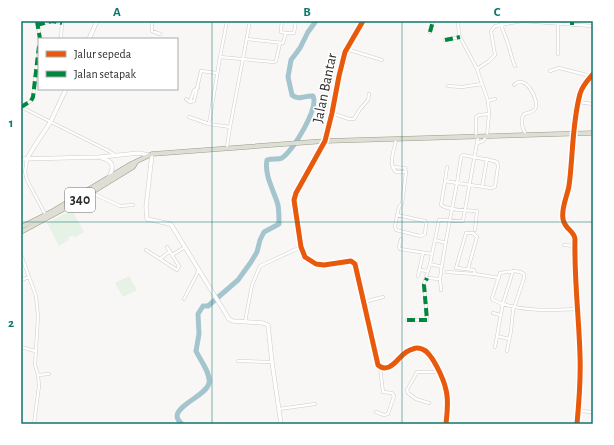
<svg xmlns="http://www.w3.org/2000/svg" width="614" height="445" viewBox="0 0 614 445" font-family="'Alegreya Sans',sans-serif">
<rect width="100%" height="100%" fill="#f9f7f5"/>
<path fill="#e7f2e7" d="M72,210l12,22 -10,6 -1,-3 -5,3 1,2 -10,6 -12,-23z
M129,276l8,14 -14,7 -8,-14z"/>
<g fill="none" stroke-linecap="round" stroke-linejoin="round">
<path stroke="#a5c5ce" stroke-width="5" d="M182,424c-2,-2 -5,-4 -5,-8 1,-12 30,-21 32,-33 2,-10 -9,-23 -13,-32l3,-17 -1,-20 5,-8h5l30,-26 13,-18 6,-10 3,-12 4,-8 15,-8c0,-6 0,-13 -1,-19 -4,-14 -14,-30 -11,-45 5,-2 11,0 15,-2 11,-7 37,-50 31,-62 -8,-1 -14,5 -21,-1l-4,-18 3,-17 9,-12 8,-16 8,-11"/>
<defs>
<path id="minor" d="M37,21l3,18
M152,21v10l8,3
M282,21l-1,8v3l5,1
M458,21l1,14 18,34 11,32 1,13 -2,22 -4,5 -6,2
M501,24c2,8 6,15 8,23 2,7 3,13 6,19
M37,25l15,-4 10,2
M572,25v-4
M430,32l3,-11
M61,39l1,-17
M247,39l36,4 3,-10h8l2,-12
M445,40l15,-3
M346,49l36,11
M558,54v-30
M220,57l7,-36
M477,69l12,-8 6,-6 -4,-24 4,-5 27,-5 71,5
M550,71l9,-3 32,8
M514,85c11,-12 26,15 21,24 -2,3 -7,4 -11,5 -4,7 -2,13 2,21
M448,86l14,1 20,-3
M186,99l4,3 4,-1 7,-30 16,2
M488,101l7,-2
M190,102l4,-12 4,-2
M578,102l15,2
M21,107l86,43 8,5
M21,107l10,-6 2,-4 6,-51
M332,113l17,6h5l6,-10 8,-9 1,-6
M189,117l20,7 21,3 20,-106
M209,124l11,-67 54,5 2,-1 4,-18
M476,137v-20l3,-2 10,-1
M396,139c-1,11 -9,24 0,33h10l-4,32 -3,3 -2,8 28,6 1,3 -1,10 -5,2 -24,-6 -1,-3 2,-12
M227,147l3,-20
M27,159l-2,13 2,8 18,34
M393,167l12,1 1,4
M445,181l2,-14
M482,187l5,-28
M92,193l28,13 13,-1
M401,239l-2,8 1,2 32,5 7,-34 24,1 15,-84
M435,240l11,3
M564,245l11,1
M167,247l5,8 13,-8
M146,250l14,9 10,-8
M432,254l-2,10 12,3
M21,255l15,41 2,21 -3,48 3,10 1,11 -5,38
M160,259l17,11 2,-4 -7,-11
M468,269l9,-32 -4,-4h-7l-10,35h1l17,2 1,4 24,4
M419,270l9,1
M447,272l28,2
M418,276l5,-23
M427,278l13,1c4,-32 11,-64 17,-96l34,5 4,-1 3,-21 -1,-4 -3,-1 -31,-6 -2,2 -4,26 -12,-2 -4,24c9,6 24,5 35,6h1l-2,19
M440,279l1,11
M21,280l8,-3
M184,299l15,-29
M364,302l19,-5
M493,313l7,2
M407,320h20l-3,-36 6,-20
M245,322l7,-37 8,-19 41,-19
M509,339l-12,-3 6,-33 10,-32
M21,347l14,4
M495,347l2,-11
M507,351l4,-20 2,-21 2,-5 9,-27v-4c-6,-5 -16,-2 -24,-1l-8,25 1,2c25,12 56,10 84,9
M238,361l34,1
M38,375l11,-1
M429,403l-13,-4 -8,-6 -1,-3 10,-18h22
M279,409l36,-5
M579,411l14,1
M376,412l8,3 4,-1 6,-18 -2,-3 -9,-1 -3,-25
M577,424c2,-22 4,-45 3,-68 -1,-39 -6,-77 -5,-117 -1,-9 -10,-9 -12,-20 -2,-11 4,-22 6,-33 4,-29 3,-63 11,-92 2,-8 8,-14 13,-20"/>
<path id="tertiary" d="M363,21l-18,31 -6,24 -7,37 -7,28 -29,52 -2,7 7,47 4,10 11,7 8,1 27,-4 4,3 23,101c3,3 6,4 11,2 9,-4 13,-16 24,-18 2,-1 6,-1 9,0 10,3 22,31 24,41 3,11 1,23 0,34
M89,39l8,-18
M152,154l-6,53 1,12 23,5 2,2 57,93 4,2 30,2 5,2 4,37 9,62
M27,159l5,-9 19,-29 15,-32"/>
<path id="secondary" d="M102,158c12,3 12,10 7,19
M21,159l79,-2 39,-4 9,2"/>
<path id="primary" d="M21,227l32,-16 78,-47 21,-10 173,-13 268,-8
M21,232l50,-27 62,-38 2,-3"/>
</defs>
<use href="#minor" stroke="#cecccb" stroke-width="3.5"/>
<use href="#tertiary" stroke="#cecccb" stroke-width="4.5"/>
<use href="#secondary" stroke="#cecccb" stroke-width="4.5"/>
<use href="#primary" stroke="#9d9b8a" stroke-width="5"/>
<use href="#minor" stroke="#fefefe" stroke-width="2.5"/>
<use href="#tertiary" stroke="#fefefe" stroke-width="3.5"/>
<use href="#secondary" stroke="#fefefe" stroke-width="3.5"/>
<use href="#primary" stroke="#dfded5" stroke-width="4"/>
<path stroke="#00873e" stroke-width="4" stroke-dasharray="8 4" stroke-linecap="butt" d="M37,21l3,18
M37,25l15,-4 10,2
M572,25v-4
M430,32l3,-11
M445,40l15,-3
M21,107l10,-6 2,-4 6,-51
M407,320h20l-3,-35 3,-7"/>
<defs>
<path id="cycleway" d="M363,21l-18,31 -6,24 -7,37 -7,28 -29,52 -2,7 7,47 4,10 11,7 8,1 27,-4 4,3 23,101c3,3 6,4 11,2 9,-4 13,-16 24,-18 2,-1 6,-1 9,0 10,3 22,31 24,41 3,11 1,23 0,34
M577,424c2,-22 4,-45 3,-68 -1,-39 -6,-77 -5,-117 -1,-9 -10,-9 -12,-20 -2,-11 4,-22 6,-33 4,-29 3,-63 11,-92 2,-8 8,-14 13,-20"/>
</defs>
<use href="#cycleway" stroke="#fff" stroke-width="8"/>
<use href="#cycleway" stroke="#e8590c" stroke-width="5"/>
</g>
<path fill="none" stroke="#0f766e" stroke-width="1" stroke-opacity="0.55" d="M212,21v403M402,21v403M21,222h572"/>
<g text-anchor="middle" dominant-baseline="central" stroke-width="3" stroke-linejoin="round" paint-order="stroke">
<rect fill="#fff" stroke="#6d6c6b" stroke-width="1" x="65" y="188" width="30" height="24" rx="3"/>
<g font-size="14" font-weight="bold" fill="#2f2d2c">
<text x="80" y="200">340</text>
</g>
<g font-size="15" fill="#2f2d2c" stroke="#fff">
<text transform="translate(325 88) rotate(-78)">Jalan Bantar</text>
</g>
</g>
<rect width="614" height="445" fill="none" stroke="#ffffff" stroke-width="44"/>
<rect x="38" y="38" width="140" height="52" fill="#ffffff" stroke="#acabab"/>
<rect x="46" y="51" width="20" height="6" fill="#e8590c" stroke="#acabab"/>
<text x="74" y="58" font-size="12" fill="#2f2d2c">Jalur sepeda</text>
<rect x="46" y="71" width="20" height="6" fill="#00873e" stroke="#acabab"/>
<text x="74" y="78" font-size="12" fill="#2f2d2c">Jalan setapak</text>
<rect x="22" y="22" width="570" height="401" fill="none" stroke="#0f766e" stroke-width="1.5"/>
<g font-size="13" text-anchor="middle" font-weight="bold" fill="#0f766e">
<text x="117" y="16">A</text>
<text x="307" y="16">B</text>
<text x="497" y="16">C</text>
<text x="11" y="127">1</text>
<text x="11" y="327">2</text>
</g>
</svg>
